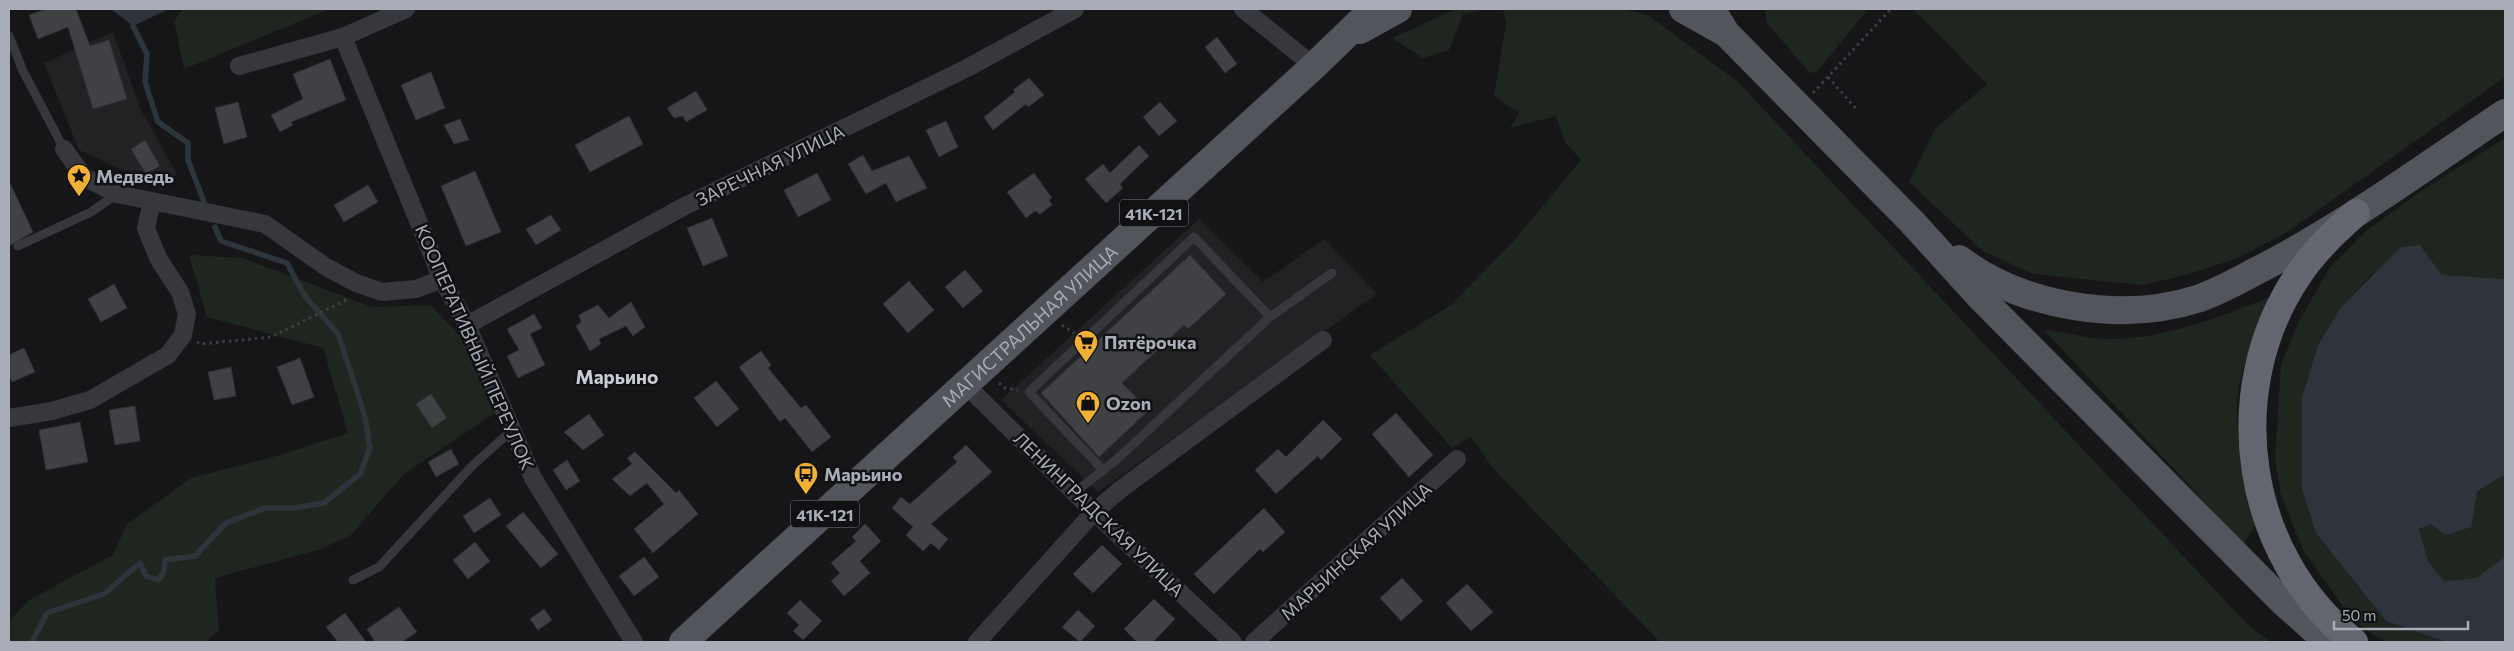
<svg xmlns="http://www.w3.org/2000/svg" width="2514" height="651" viewBox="0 0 2514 651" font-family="Commissioner,sans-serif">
<rect width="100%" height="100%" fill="#161618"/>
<path fill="#222225" d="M113,32l27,76 37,66 -15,15 -83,-39 -35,-87z
M1199,219l64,63 61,-43 53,55 -279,198 -97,-92z"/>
<path fill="#1e261f" d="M183,9h146l-145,60 -10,-48z
M1456,9h30l-23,5 -14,36 -26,8 -31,-20z
M1503,9h120l26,7 88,65 513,546 21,15h-611l-168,-175 -21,-30 -19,11 -82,-93 81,-50 62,-63 68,-82 -16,-18 -9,-26 -46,12 9,-15 -25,-17 12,-72z
M1765,9h103l-52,64 -7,-1 -42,-49z
M1913,9h592v68l-219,156 -48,25 -52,17 -44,10 -109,-11 -50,-23 -74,-69 26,-53 52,-45z
M2505,138v141l-63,-4 -22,-30 -49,30 -30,32 -23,38 -16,52v92l14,44 70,88 60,21h-62l-32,-23 -49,-69 -22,-55 -6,-37 6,-93 17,-42 32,-56 37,-37 54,-39z
M189,255l54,3 129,49 58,-2 31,32 34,76 -91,61 -53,61 -30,14 -106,29 4,53 -14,11h-196v-21l20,-21 84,-45 14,-31 64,-46 86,-22 71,-23 -25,-85 -116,-31z
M2273,296c-12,28 -27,56 -33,86 -9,45 5,100 15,144l-11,18 -200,-214c16,1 32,6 48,8 63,6 124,-20 181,-42z
M2505,474v83l-29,21 -32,3 -16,-20 -9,-32 12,-5z"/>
<path fill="#2c353c" d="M111,9h58l-36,17z
M2420,245l22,30 63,4v195l-28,18 -6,35 -26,8 -14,-11 -12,5 9,32 16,20 32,-3 29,-21v85h-59l-60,-21 -70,-88 -14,-43v-93l16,-52 23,-38 60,-60z"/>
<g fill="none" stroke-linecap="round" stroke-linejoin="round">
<path stroke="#2c353c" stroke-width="5.5" d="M133,26l14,28 -2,28 13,40 30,21v17l16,42
M32,642l15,-29 57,-19 36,-31 6,13 12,4 6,-8 1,-12 30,-4 31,-33 39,-15h29l30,-5 36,-29 10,-26 -5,-31 -11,-35 -16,-48 -34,-39 -17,-32 -66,-22 -6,-14"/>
</g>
<path fill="#404145" stroke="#303034" d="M46,9h30l14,37 19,-6 18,59 -34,10 -25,-82 -30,12 -9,-24z
M1217,37l20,27 -12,9 -20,-26z
M330,59l16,41 -55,22 2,3 -13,7 -9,-17 32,-16 -10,-25z
M431,72l14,36 -29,12 -15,-35z
M1029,78l15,17 -16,12 -2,-3 -33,26 -9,-13 31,-25 -2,-2z
M696,91l11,19 -21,12 -3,-6 -9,2 -7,-10z
M238,102l9,35 -23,7 -9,-36z
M1160,102l17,19 -18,15 -16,-19z
M629,116l14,28 -53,28 -15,-27z
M460,119l9,21 -15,4 -10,-19z
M946,121l12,26 -19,10 -13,-27z
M145,140l15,26 -14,8 -15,-25z
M1139,145l10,11 -29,28 3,4 -17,15 -21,-24 18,-15 7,9z
M863,155l9,16 37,-15 18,32 -31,14 -10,-19 -20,11 -18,-30z
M475,171l26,61 -35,14 -25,-60z
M817,173l14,27 -33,17 -14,-27z
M1034,173l18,25 -3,2 3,5 -12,9 -5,-3 -9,7 -19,-26z
M9,181l24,51 -24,14z
M368,185l10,17 -34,20 -10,-17z
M551,215l10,15 -25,15 -10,-16z
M712,218l16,38 -25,10 -16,-38z
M1190,255l36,39 -38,35 -4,-4 -62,58 27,27 -50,47 -58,-64z
M965,270l18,21 -20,17 -18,-21z
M909,281l25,29 -26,23 -25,-29z
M114,284l13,24 -26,14 -13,-23z
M631,302l14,25 -12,9 -7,-10 -27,13 2,5 -11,7 -14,-25 5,-4 -2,-7 19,-10 11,13z
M534,314l8,14 -12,6 15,31 -27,13 -11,-22 12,-6 -12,-21z
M24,348l11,24 -23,10 -3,-8v-19z
M761,351l10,14 -3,3 33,40 5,-3 25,32 -19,15 -27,-34 -5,4 -41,-55z
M300,358l14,39 -22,8 -15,-38z
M231,367l5,29 -22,4 -6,-28z
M716,381l23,28 -22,18 -23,-29z
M431,394l16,24 -15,10 -16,-24z
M135,406l5,35 -25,4 -6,-35z
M1396,413l37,42 -24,22 -37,-43z
M589,414l15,21 -21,15 -19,-18z
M1323,420l19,19 -21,21 -3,-4 -42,38 -21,-24 23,-21 8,8z
M80,422l8,40 -42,8 -7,-40z
M966,445l26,27 -61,52 17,15 -9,11 -8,-7 -8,8 -17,-16 7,-8 -21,-19 9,-11 9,7 47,-42 -4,-5z
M451,449l8,15 -23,13 -8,-15z
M635,452l41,41 3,-3 19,24 -45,39 -19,-24 30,-25 -17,-21 -17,13 -18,-17 20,-15 -5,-6z
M567,460l13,21 -14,9 -13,-20z
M490,498l11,17 -27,18 -11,-17z
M1264,508l21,24 -22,20 -3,-3 -46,45 -20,-20z
M523,512l35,42 -17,14 -35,-42z
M865,524l16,17 -21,20 10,12 -26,23 -13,-15 9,-8 -9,-10 25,-22 -4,-4z
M475,542l15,19 -22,18 -15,-19z
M1102,545l20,19 -29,29 -20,-19z
M644,557l15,20 -25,19 -15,-20z
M1402,578l21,23 -22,20 -21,-23z
M1467,584l26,28 -22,19 -25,-28z
M1154,599l21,20 -22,23h-16l-13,-13z
M800,600l22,21 -19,19 -10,-9 6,-6 -12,-12z
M399,607l18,25 -15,10h-27l-8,-13z
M544,609l8,11 -14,10 -8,-11z
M1078,610l17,16 -15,16 -18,-15z
M345,613l21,29h-28l-12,-15z"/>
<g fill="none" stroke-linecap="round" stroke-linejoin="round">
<path stroke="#3d3f44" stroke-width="3" stroke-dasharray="2.5 4" stroke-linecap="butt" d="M1828,77l30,34
M1813,93l78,-84
M1062,325l12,8
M197,342l4,2 70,-7 77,-38
M999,383l6,5 13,2"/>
<path stroke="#37383d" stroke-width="9" d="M9,36l14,35 41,78
M18,246l73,-34 26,-18
M1103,470l-74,-78 165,-155 76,80
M1075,492l40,-31 155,-144 62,-44
M353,580l26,-13 93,-101 40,-36"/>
<path stroke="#37383d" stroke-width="18" d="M1243,9l71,57
M343,37l99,242 25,46 66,153 101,164
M239,66l104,-29 63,-28
M64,149l20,28 33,17 148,30 61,43 30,16 26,9 34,-3 26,-10
M467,325l216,-118 284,-139 108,-59
M966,385l128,127 139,130
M9,418l43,-7 38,-11 78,-45 15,-20 4,-21 -7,-22 -22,-34 -12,-30 6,-26
M977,642l117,-130 27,-23 202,-149
M1254,642l203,-183"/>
<g stroke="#53555c" stroke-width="28">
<path d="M1683,9l41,23"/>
<path d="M1711,9l15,24 186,189 70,77 300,302 46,41"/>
<path d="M1360,30l38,-21"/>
<path d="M1959,259c63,48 163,64 238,40 24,-8 47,-22 69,-33 84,-44 161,-101 239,-153"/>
<path id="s1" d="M683,642l631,-576 59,-57"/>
</g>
<path stroke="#63666e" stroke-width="28" d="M2354,642c-109,-86 -134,-249 -57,-365 16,-25 37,-45 59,-64"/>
</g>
<defs>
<symbol id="sight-pin" viewBox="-11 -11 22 30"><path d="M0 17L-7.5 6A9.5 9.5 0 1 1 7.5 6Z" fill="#f2b134" stroke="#111113"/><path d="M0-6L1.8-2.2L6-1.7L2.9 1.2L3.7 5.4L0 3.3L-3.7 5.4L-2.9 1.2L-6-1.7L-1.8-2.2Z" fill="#111"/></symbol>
<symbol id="supermarket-pin" viewBox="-11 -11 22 30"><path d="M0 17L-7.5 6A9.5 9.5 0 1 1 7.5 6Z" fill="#f2b134" stroke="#111113"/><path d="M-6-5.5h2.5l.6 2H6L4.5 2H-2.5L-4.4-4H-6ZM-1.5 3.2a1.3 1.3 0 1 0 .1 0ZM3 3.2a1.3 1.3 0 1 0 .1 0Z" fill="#111"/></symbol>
<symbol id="shop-pin" viewBox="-11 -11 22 30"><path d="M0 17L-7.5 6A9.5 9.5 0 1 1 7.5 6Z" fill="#f2b134" stroke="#111113"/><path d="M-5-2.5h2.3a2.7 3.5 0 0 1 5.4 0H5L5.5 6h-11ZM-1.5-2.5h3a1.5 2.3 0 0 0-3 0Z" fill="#111"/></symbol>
<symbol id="bus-pin" viewBox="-11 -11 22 30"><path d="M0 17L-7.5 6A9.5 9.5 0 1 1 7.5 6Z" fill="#f2b134" stroke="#111113"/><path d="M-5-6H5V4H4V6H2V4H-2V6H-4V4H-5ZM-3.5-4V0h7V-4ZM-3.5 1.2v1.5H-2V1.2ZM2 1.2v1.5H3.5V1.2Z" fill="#111"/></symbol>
</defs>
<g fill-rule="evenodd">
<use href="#sight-pin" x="65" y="162" width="28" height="38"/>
<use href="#supermarket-pin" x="1072" y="328" width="28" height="38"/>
<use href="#shop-pin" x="1074" y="389" width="28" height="38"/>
<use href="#bus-pin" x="792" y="460" width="28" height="38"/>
</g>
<g text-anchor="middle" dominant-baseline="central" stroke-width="5" stroke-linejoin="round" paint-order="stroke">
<g fill="#111113" stroke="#7b7e86" stroke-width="1">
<rect x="1120" y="199.5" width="68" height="27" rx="4"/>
<rect x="791" y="500.5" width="68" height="27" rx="4"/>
</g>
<g font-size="16" font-weight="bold" fill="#a8adb8">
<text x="1154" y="213">41К-121</text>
<text x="825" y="514">41К-121</text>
</g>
<g font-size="18" fill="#a8adb8" stroke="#111113">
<text transform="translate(770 165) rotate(-26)">ЗАРЕЧНАЯ УЛИЦА</text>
<text stroke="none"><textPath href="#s1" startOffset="469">МАГИСТРАЛЬНАЯ УЛИЦА</textPath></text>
<text transform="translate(475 347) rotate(66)">КООПЕРАТИВНЫЙ ПЕРЕУЛОК</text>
<text transform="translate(1099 514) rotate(44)">ЛЕНИНГРАДСКАЯ УЛИЦА</text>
<text transform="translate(1356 551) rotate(-42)">МАРЬИНСКАЯ УЛИЦА</text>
</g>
<g font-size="18" font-weight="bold" fill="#a8adb8" stroke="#111113" text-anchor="start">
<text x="96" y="176">Медведь</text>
<text x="1104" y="342">Пятёрочка</text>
<text x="1106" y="403">Ozon</text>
<text x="824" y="474">Марьино</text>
</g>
<g font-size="19" font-weight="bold" fill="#c9ccd4" stroke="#111113">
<text x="617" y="376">Марьино</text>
</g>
</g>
<rect width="2514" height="651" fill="none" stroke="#a8adb8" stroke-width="20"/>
<path d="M2334 621v8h134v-8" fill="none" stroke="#a8adb8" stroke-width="2.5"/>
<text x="2342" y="621" font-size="15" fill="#a8adb8" stroke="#111113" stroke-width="4" paint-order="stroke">50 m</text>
</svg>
